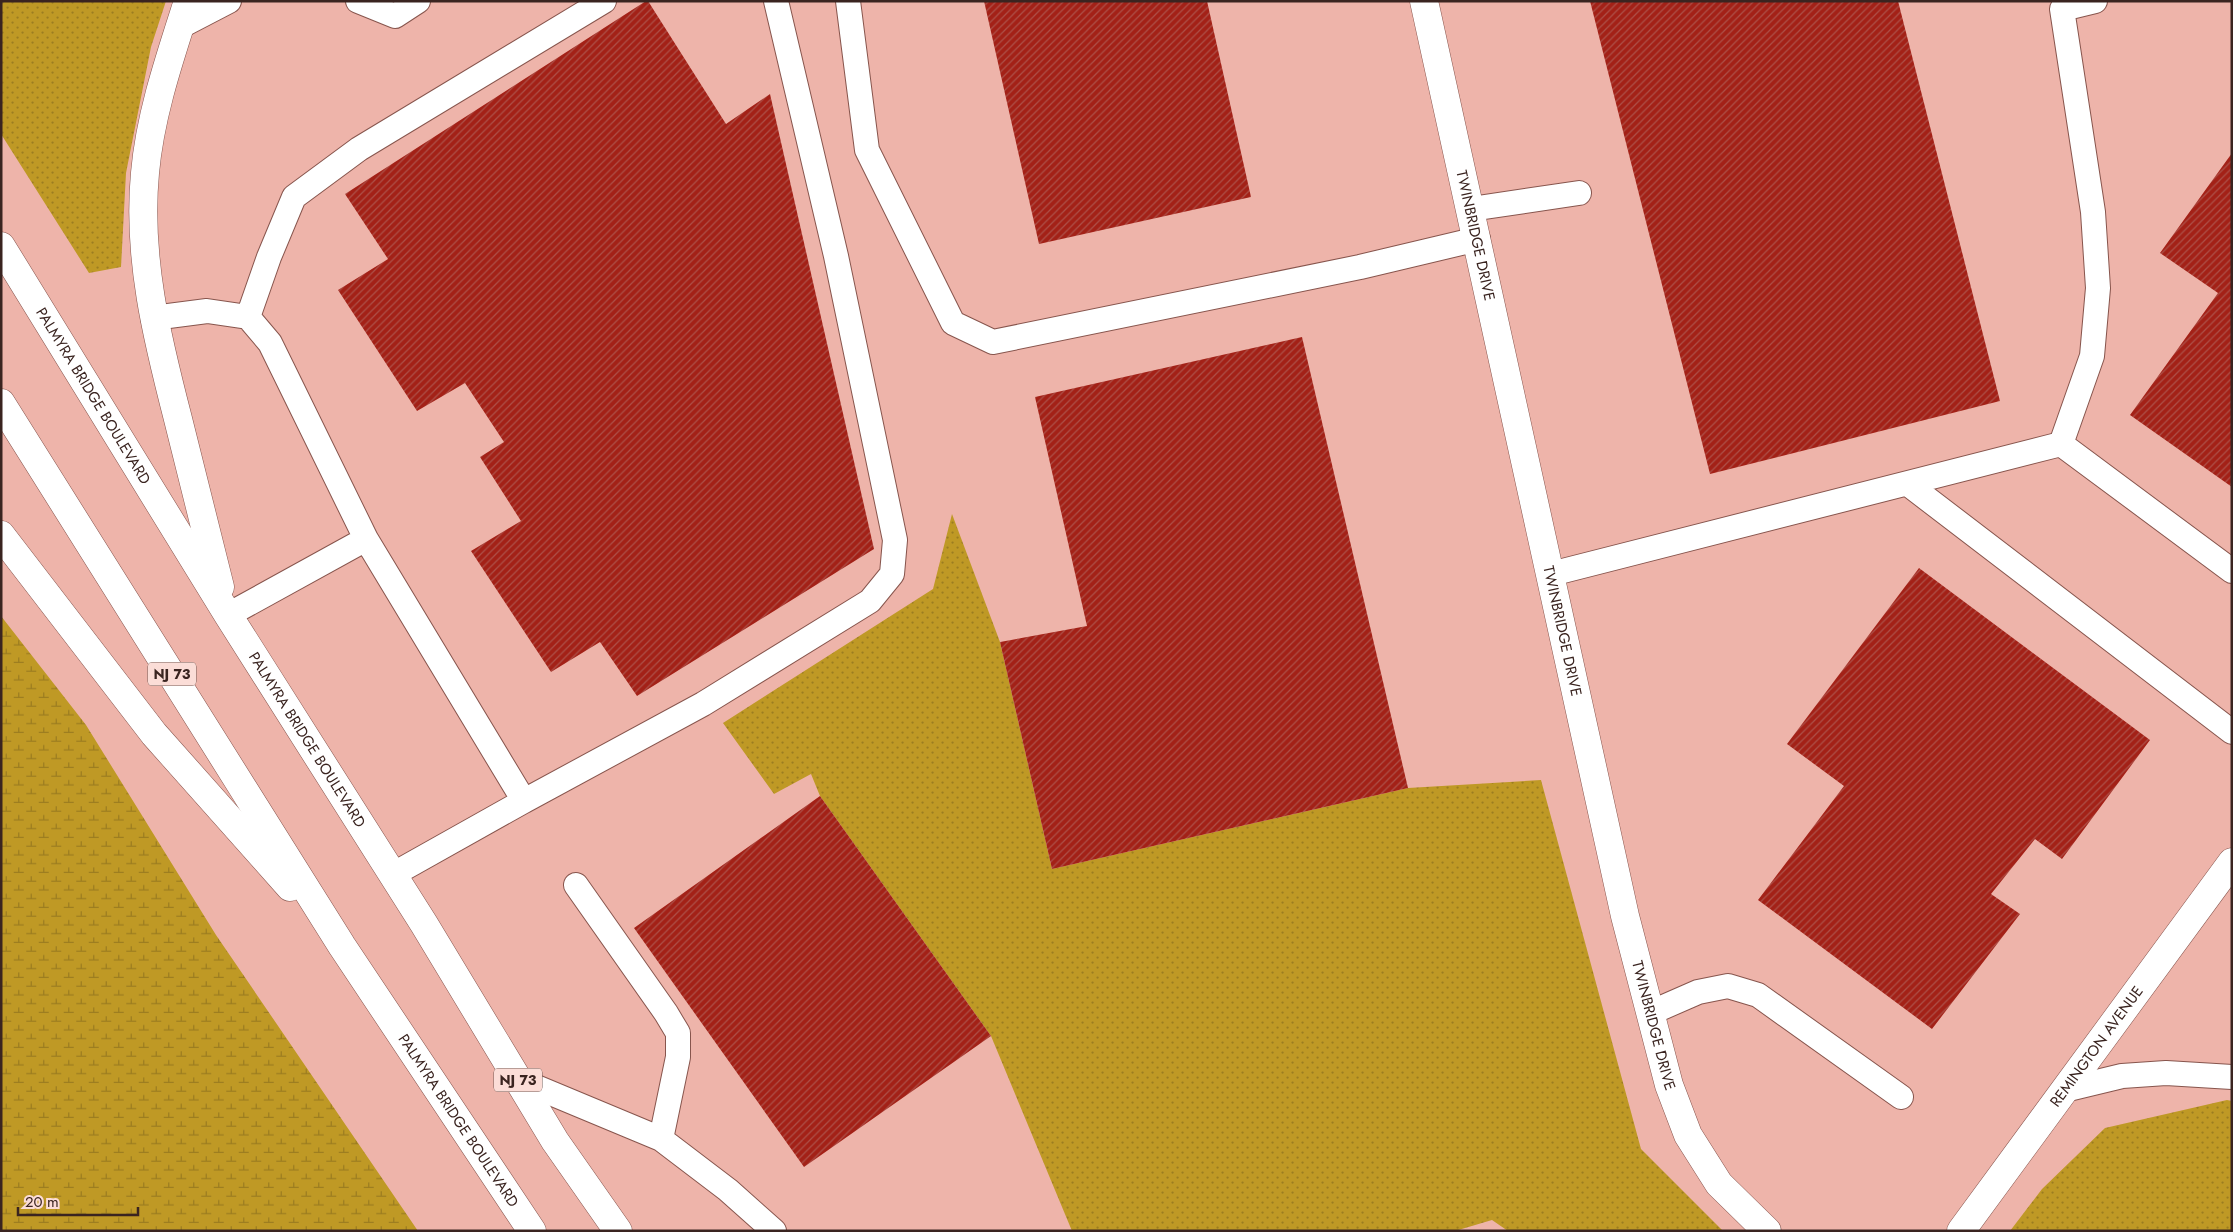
<svg xmlns="http://www.w3.org/2000/svg" width="2233" height="1232" viewBox="0 0 2233 1232" font-family="Jost,sans-serif">
<defs>
<pattern id="grass-dots" width="8" height="8" patternUnits="userSpaceOnUse" patternTransform="scale(1.25)"><rect width="8" height="8" fill="#bf9925"/><path d="M2 2h.1M6 6h.1" fill="none" stroke="#9c7d20" stroke-width="1.8" stroke-linecap="round"/></pattern>
<pattern id="wetland-marsh" width="20" height="14" patternUnits="userSpaceOnUse" patternTransform="scale(1.25)"><rect width="20" height="14" fill="#bf9925"/><path d="M1 5h8M5 5V1M11 12h8M15 12V8" fill="none" stroke="#9c7d20"/></pattern>
<pattern id="building-hatch" width="6" height="6" patternUnits="userSpaceOnUse" patternTransform="scale(1.25)"><rect width="6" height="6" fill="#a32117"/><path d="M-1 1l2-2M0 6l6-6M5 7l2-2" fill="none" stroke="#ad5048"/></pattern>
</defs>
<rect width="100%" height="100%" fill="#eeb4aa"/>
<path fill="url(#grass-dots)" d="M1,1h165l-15,46 -25,126 -5,94 -32,6 -88,-139z
M952,514l48,128 52,227 356,-81 133,-8 100,369 82,82h-215l-16,-11 -37,11h-383l-81,-195 -171,-240 -9,-22 -37,20 -51,-71 210,-134z
M2227,1100l5,1v130h-222l32,-42 63,-61z"/>
<path fill="url(#wetland-marsh)" d="M1,616l85,109 130,210 202,296h-417z"/>
<path fill="url(#building-hatch)" d="M646,1h2l78,123 44,-30 104,455 -237,147 -37,-54 -49,30 -80,-121 50,-30 -41,-64 24,-15 -39,-59 -48,28 -79,-121 50,-31 -43,-65z
M984,1h223l44,196 -212,47z
M1590,1h308l102,400 -290,73z
M2232,153v334l-102,-72 88,-122 -58,-40z
M1302,337l106,451 -356,81 -52,-227 87,-16 -52,-229z
M1919,568l231,172 -88,119 -27,-20 -44,55 29,20 -88,115 -174,-129 86,-114 -57,-42z
M820,796l171,240 -187,131 -170,-239z"/>
<g fill="none" stroke-linecap="round" stroke-linejoin="round">
<defs>
<path id="lane" d="M358,1l37,15 23,-15
M848,1l19,149 86,173 40,19 367,-75 118,-28
M179,27l50,-26
M1471,209l108,-16
M248,317l21,-60 25,-60 65,-48 245,-148
M153,318l54,-7 41,6 22,26 96,196 158,262 -132,74
M2061,444l31,-88 6,-68 -5,-76 -31,-203 33,-8
M1908,484l324,248
M1551,574l510,-130 171,127
M228,615l138,-76
M524,801l179,-97 167,-103 22,-27 3,-34 -59,-284 -60,-255
M576,885l90,128 12,20v24l-17,82
M1650,1013l48,-21 30,-6 30,9 143,102
M517,1079l144,60 67,51 46,41
M2064,1090l58,-14 44,-3 66,4"/>
<g id="street">
<path id="s1" d="M1424,1l201,915 44,169 19,50 31,49 48,47"/>
</g>
<g id="secondary">
<path id="s2" d="M1961,1231l271,-369"/>
</g>
<g id="highway">
<path d="M188,1c-18,56 -38,114 -43,172 -8,84 12,165 33,246 14,56 28,112 42,168"/>
<path id="s3" d="M1,246l227,369 196,309 131,217 63,90"/>
<path id="s4" d="M1,403l341,543 190,285"/>
<path d="M1,535l153,199 136,153"/>
</g>
</defs>
<use href="#lane" stroke="#87554d" stroke-width="26"/>
<use href="#street" stroke="#87554d" stroke-width="29"/>
<use href="#secondary" stroke="#87554d" stroke-width="29"/>
<use href="#highway" stroke="#87554d" stroke-width="29"/>
<use href="#lane" stroke="#fff" stroke-width="24"/>
<use href="#street" stroke="#fff" stroke-width="28"/>
<use href="#secondary" stroke="#fff" stroke-width="28"/>
<use href="#highway" stroke="#fff" stroke-width="28"/>
</g>
<g text-anchor="middle" dominant-baseline="central" stroke-width="5" stroke-linejoin="round" paint-order="stroke">
<g fill="#fbddd7" stroke="#745c57" stroke-width="1">
<rect x="148" y="662.5" width="48" height="23" rx="4"/>
<rect x="494" y="1068.5" width="48" height="23" rx="4"/>
</g>
<g font-size="14" font-weight="bold" fill="#3a2420">
<text x="172" y="674">NJ 73</text>
<text x="518" y="1080">NJ 73</text>
</g>
<g font-size="15" fill="#3a2420" stroke="#fbddd7">
<text stroke="none"><textPath href="#s1" startOffset="240">TWINBRIDGE DRIVE</textPath></text>
<text stroke="none"><textPath href="#s3" startOffset="176">PALMYRA BRIDGE BOULEVARD</textPath></text>
<text stroke="none"><textPath href="#s1" startOffset="645">TWINBRIDGE DRIVE</textPath></text>
<text stroke="none"><textPath href="#s3" startOffset="581">PALMYRA BRIDGE BOULEVARD</textPath></text>
<text stroke="none"><textPath href="#s1" startOffset="1050">TWINBRIDGE DRIVE</textPath></text>
<text stroke="none"><textPath href="#s2" startOffset="229">REMINGTON AVENUE</textPath></text>
<text stroke="none"><textPath href="#s4" startOffset="851">PALMYRA BRIDGE BOULEVARD</textPath></text>
</g>
</g>
<rect width="2233" height="1232" fill="none" stroke="#3a2420" stroke-width="5"/>
<path d="M18 1207v8h120v-8" fill="none" stroke="#3a2420" stroke-width="2.5"/>
<text x="25" y="1207" font-size="15" fill="#3a2420" stroke="#fbddd7" stroke-width="4" paint-order="stroke">20 m</text>
</svg>
